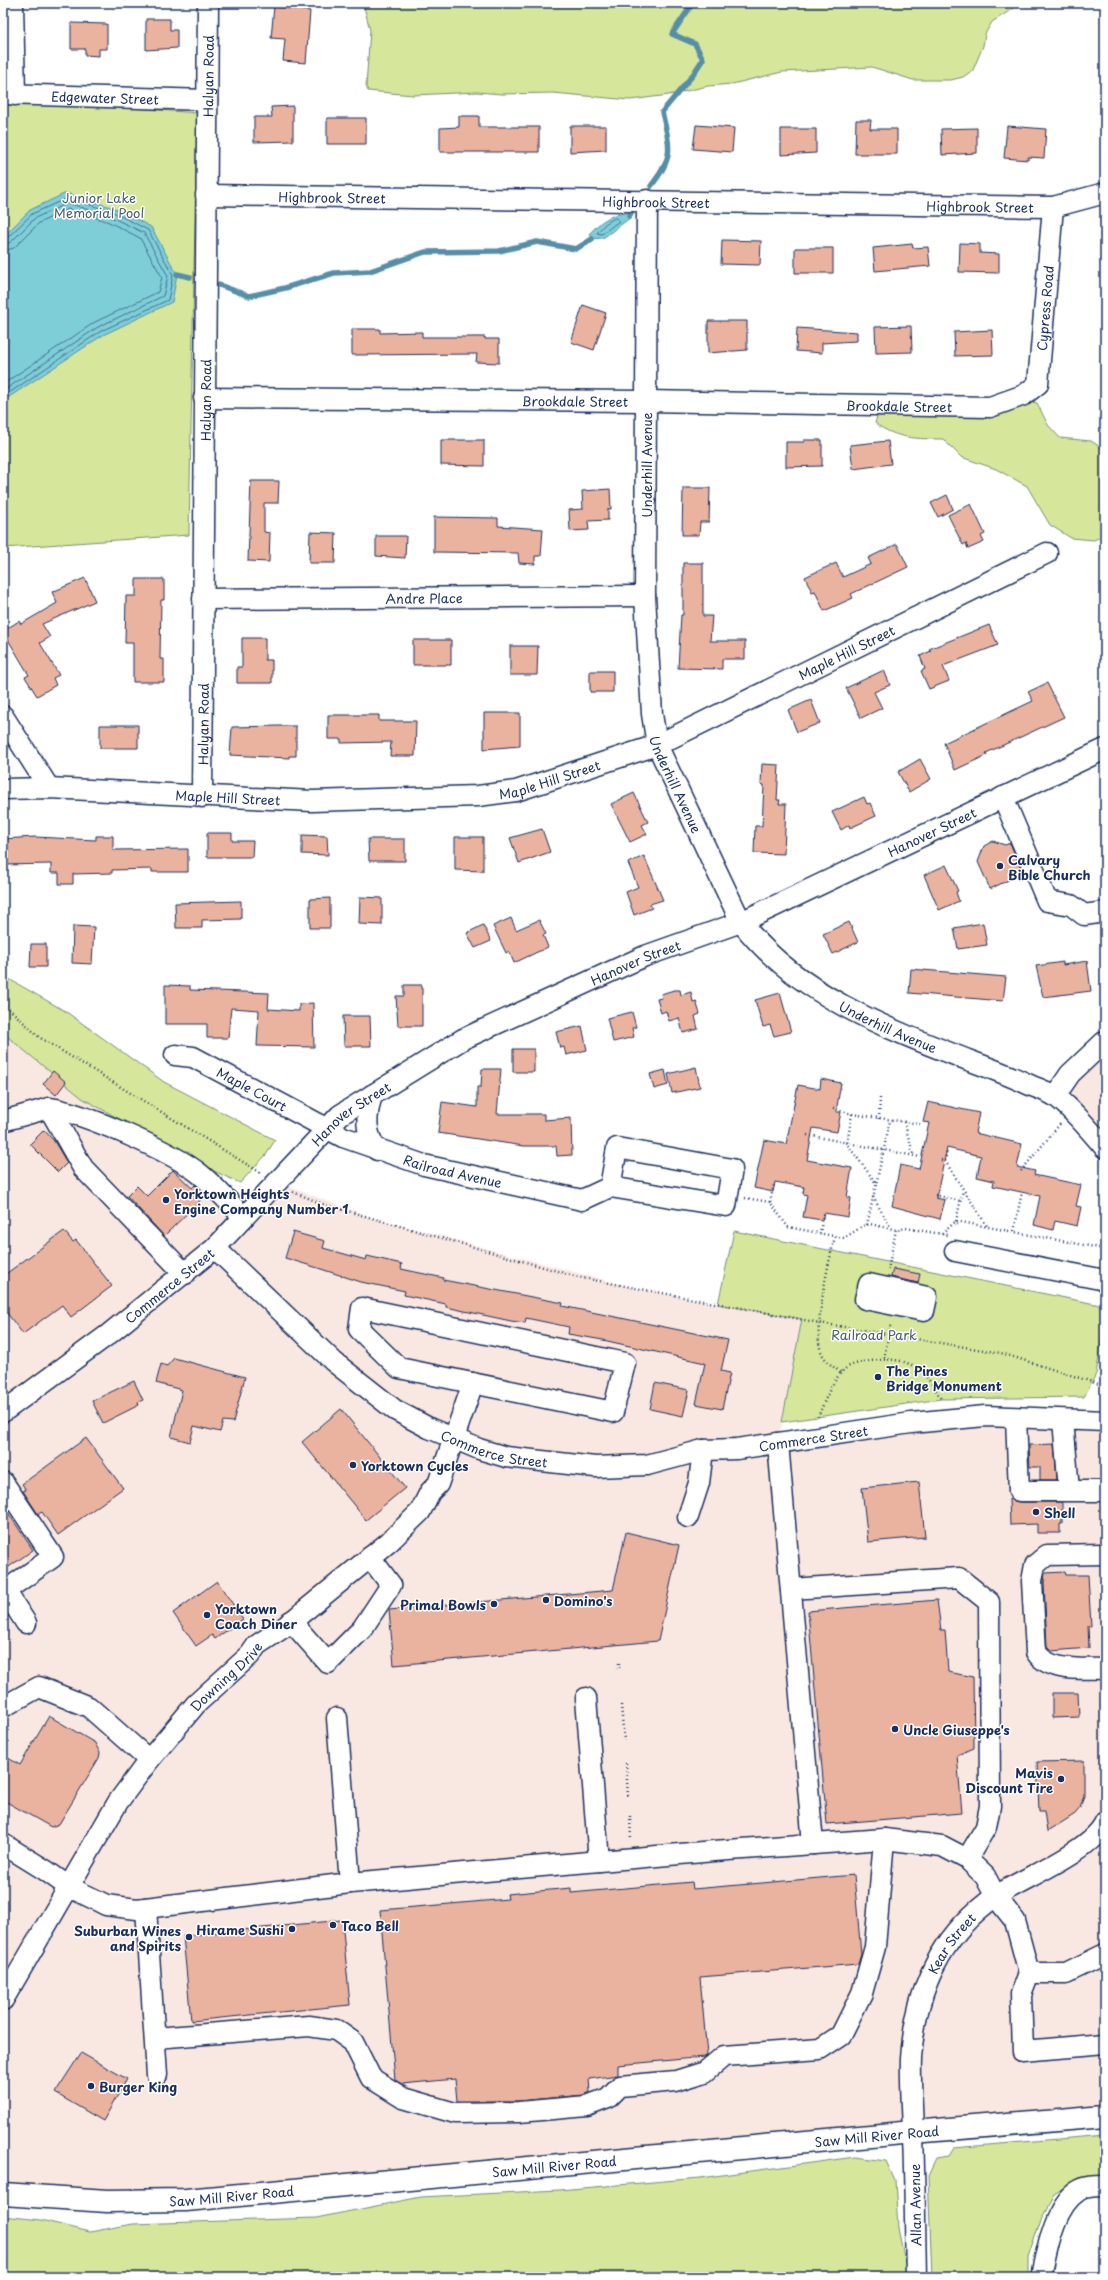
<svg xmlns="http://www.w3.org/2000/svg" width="1108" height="2280" viewBox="0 0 1108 2280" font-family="'Playpen Sans',sans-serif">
<rect width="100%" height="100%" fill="#fff"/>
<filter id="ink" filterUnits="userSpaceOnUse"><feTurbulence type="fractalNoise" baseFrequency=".025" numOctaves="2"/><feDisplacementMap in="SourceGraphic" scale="8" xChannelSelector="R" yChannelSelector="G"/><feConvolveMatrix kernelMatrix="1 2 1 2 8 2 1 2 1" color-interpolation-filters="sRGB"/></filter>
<g filter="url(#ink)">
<path fill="#f9e8e2" d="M3,1005l248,204 25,-27 97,36 261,70 168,31 -24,124 176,-24 151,2v695l-1009,85 -93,-13z
M1105,1041v108l-50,-53z"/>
<path fill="#d6e79b" stroke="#788b7c" d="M363,3h659l-30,19 -7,12 -2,12 -10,24 -10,7 -12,3h-38l-41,-13 -90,5 -50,12 -24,2 -39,9 -39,5 -77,-7 -51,1 -25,-2 -64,3 -45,-4 -2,-5 4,-56z
M3,98l194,15 -8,422 -186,13z
M1024,400l13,3 11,22 12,13 31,3 14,9v85l-11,5 -23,-2 -21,-13 -23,-39 -31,-17 -35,-12 -18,-18c-24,0 -48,0 -68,-16l4,-12z
M3,971l6,8 56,32 99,71 111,58 -9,15 -26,28 -35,-16 -123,-69 -79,-65z
M734,1231l371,75v15l-9,53 -12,23 -143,2 -159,23 20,-103 -84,-15z
M1105,2135v44l-36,7 -16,9 -11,20 -14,42v20h-96l-4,-102 8,-17 12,-2 5,-8z
M855,2157l31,4 9,20 3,47 10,49h-905v-61l38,4 49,12 43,-8 183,-6 105,-21 138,-7 141,-12z"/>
<path fill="#7eced8" stroke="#568ea7" d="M66,193l48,15 37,19 26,47 -5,28 -69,33 -100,66v-164l27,-27z
M627,213l3,5 -27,20 -11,1 -2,-6c11,-12 20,-19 37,-20z"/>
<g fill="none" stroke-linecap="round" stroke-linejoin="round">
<path stroke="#436f8f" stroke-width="1" d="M615,218l3,1 1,2 -17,13 -5,-1 8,-9z
M3,240l4,-2 25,-24 35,-16 46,14 35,18 25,45 -5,25 -67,31 -98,66
M3,245l8,-3 24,-24 33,-15 43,14 33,16 24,43 -5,20 -65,31 -95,64
M3,251l11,-3 25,-25 29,-14 41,13 31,16 22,39 -4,15 -63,30 -92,62"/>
<path stroke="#568ea7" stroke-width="5.5" d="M651,186c24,-30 19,-39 11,-74l30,-36 11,-17 -8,-15 -23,-10 21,-31
M629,216l2,-3
M177,274l13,3
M219,285l30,11 36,-8 49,-15 36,-2 55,-19 74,-1 38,-9 39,7 16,-10"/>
</g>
<path fill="#eab3a0" stroke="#1b2f5e" d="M274,6l36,5 -4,52 -23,-2 2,-22 -14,-1z
M146,19h24v11h7v18l-31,2z
M71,23l36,1v25h-8v7l-14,-1v-6h-14z
M293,106v35l-39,1v-25h18l-1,-10z
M459,116h20v11h60v25h-99v-24l19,-1z
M327,118h39v26h-39z
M856,120h15l-1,9h27v25h-42z
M696,125l38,3 -2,24 -39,-3z
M570,126h36v24l-36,2z
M1007,126l39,3 -2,29 -16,-1v3l-24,-2z
M977,128v25l-35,2 -1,-26z
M781,129h35v24l-35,2z
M722,240l39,1 -1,24 -39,-1z
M960,243l20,1v9l19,1v19l-40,-1z
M912,244l1,4 15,-1 2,19 -55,5 -2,-23z
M795,248h38v25h-38z
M583,305l23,8 -12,37 -23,-8z
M708,321h39v29l-39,3z
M911,326l1,26 -36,1 -1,-26z
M797,328l60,4v9l-35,2v10l-26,-2z
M352,329h28v4l42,-1v5h63v2h14v24l-23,-1 1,-8 -125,1z
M992,330l1,25 -38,1 -1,-24z
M441,440h43v26l-43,-1z
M804,440h18v26l-36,1v-25h18z
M888,441l3,23 -38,5 -3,-24z
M251,481h28l-1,22h-14v29l6,1 -1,29 -21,-1z
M683,488h27l-1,34h-9l-1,13h-17z
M610,489l1,20h-3v11l-20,1 1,9 -19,1 -1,-21 14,-1 -1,-18z
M947,495l6,14 -15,8 -7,-14z
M971,504l14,30 -4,2 3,6 -16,7 -2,-6 -3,2 -15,-30z
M434,517l64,1v8l45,3 -2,27h-6v8l-16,-1 -1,-10 -84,-1z
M310,532l26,1 -1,30h-26z
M376,536h30l-1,22 -29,-2z
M897,544l11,23 -57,27 2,4 -29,13 -9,-20 -3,1 -7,-15 31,-14 7,14 28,-13 -3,-6z
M683,563h20v53h9l-2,25h35v18h-23v10l-44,-1 3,-53h2z
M85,578l10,23 -53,23 8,13 -10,6 19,32 -6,3 3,7 -19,11 -12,-19 4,-2 -26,-44 16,-10 2,3 36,-21 -5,-11z
M136,579h28v21h-3l-1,59h4v23h-31v-39h-8l1,-47h10z
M989,625l9,20 -55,21 6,15 -20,8 -8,-18 4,-2 -5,-13 11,-5 -2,-2z
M242,638h23v22h7v23h-35v-16h5z
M413,640h38v25h-38z
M510,646h28l-1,29h-27z
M884,670l6,15 -16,7 8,16 -21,10 -15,-30z
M590,671h23v21h-23z
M1047,683l17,34 -78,36 1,2 -32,15 -11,-27 89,-42 -5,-9z
M811,700l9,23 -23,9 -9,-22z
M484,713h36v33l-36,3z
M328,715h51v6h37l-1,35h-25l1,-14 -50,1v-4h-13z
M100,725h38v23h-38z
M279,726h17v30h-7v2l-59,-3 2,-28z
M920,759l11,20 -22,13 -11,-20z
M762,764l17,1 -2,35h3l-1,4h7l-2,50 -30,-1 1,-27h7l2,-41 -3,-1z
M634,793l14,29 -6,3 5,9 -17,8 -19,-38z
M864,797l3,7 3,-1 6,13 -26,12 -1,-3 -8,5 -9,-18z
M542,829l8,23 -31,11 -9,-25z
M207,833h25v8h21l-1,16h-45z
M302,835l25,1 1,19 -26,-1z
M96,836h17v14l75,-1v23h-36v-3l-40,1v3l-39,1v10h-14v-11h-8v-9l-48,1v-26l32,-2 61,3z
M455,837h28v34l-28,-1z
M368,839h37v22h-36z
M993,841l12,4 5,-2 13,30 -33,16 -12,-27 6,-16z
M644,856l19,44 -13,4 2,4 -18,7 -8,-23 12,-5 -10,-24z
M946,865l12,26 -2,1 3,9 -20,9 -15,-35z
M360,897l22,1v27l-23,-1z
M330,898v30h-20v-29z
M241,901v18l-39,1v8h-26l-1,-25z
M511,918l5,12 23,-10 7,14 -3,1 5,12 -34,16 -5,-12 -3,2 -13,-27z
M849,922l9,20 -25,12 -10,-20z
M983,923l4,22 -29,4 -4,-21z
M483,925l8,16 -16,7 -8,-15z
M73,926l21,1 -2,37 -20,-1z
M31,944h15v23h-16z
M1087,961l4,30 -48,6 -7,-31 27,-4v3z
M911,969l95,8 -3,24 -94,-8z
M165,985l25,1v4l79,3 -1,16 31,2v-7l14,-1 1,44 -57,-1 2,-36 -28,-2 -3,30h-21v-14h-42z
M404,985h18v41h-24l-2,-30h8z
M674,990h6l1,5 10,-3 2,10 3,-1 4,13 -5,2 3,13 -15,4 -4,-15 -10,3 -3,-10 -5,2 -4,-14 5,-1 -1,-4z
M780,993l11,39 -17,4 -4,-11 -7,2 -8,-27z
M632,1012l4,15 -4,1 2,9 -21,5 -6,-24z
M343,1016h27l1,30h-27z
M582,1026l5,24 -21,5 -2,-8 -4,1 -4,-16z
M513,1049h21v23h-21z
M696,1067l4,20 -28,6 -4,-19z
M482,1069h19l-4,45h47v6l27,-2 1,37 -15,1 -1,-10h-32l-86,-13 4,-31 35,5v-20h4z
M665,1070l3,15 -14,4 -4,-15z
M53,1071l13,11 -10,13 -13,-11z
M821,1079l20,4 -5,29h5l-4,20 -24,-4 -6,32 45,8 -5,29 4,1 -3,19 -24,-4 -2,7 -19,-3 4,-22 -4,-1 1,-7 -29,-5 -2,10 -19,-4 10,-48 22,4 12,-59 22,4z
M928,1102l51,11 -4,20 47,11 -5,23 18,4 -1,4 47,10 -5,21 5,1 -4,19 -22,-5 -2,9 -19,-5 6,-29 -47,-10 1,-5 -17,-4 4,-21 -34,-8 -11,50 9,2 -5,19 -48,-13 8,-41 19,4 10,-46 -6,-1z
M44,1130l10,11 13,22 -9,9 -28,-28z
M173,1170l19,18 3,-3 11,10 -42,41 -37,-40 10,-10 10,10z
M64,1231l9,11 3,-2 36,46 -41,31 -9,-12 -39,29 -20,-26v-32z
M293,1232l32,9 -2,7 43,12 1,-4 35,8 -1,5 43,9 -1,2 120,23 -1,3 166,34 -7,31 9,2 -8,36 -26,-5 9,-41 -102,-23 -35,-6 1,-7 -43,-9 -1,5 -14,-2 -65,-14v-3l-42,-9 1,-4 -44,-9 -43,-14 -33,-10z
M893,1269l27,5 -2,9 -27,-6z
M174,1358l71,19 -12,45 -10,-1 -3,11 -26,-6 -4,16 -19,-5 11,-47 -26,-7 5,-19 6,2z
M134,1381l9,19 -5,2 1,3 -36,18 -11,-22z
M655,1383l34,7 -6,26 -33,-7z
M341,1409l64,79 -39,32 -64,-78z
M86,1438l37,50 -65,47 -16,-23 -4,2 -15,-23 3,-1 -4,-6z
M1054,1444l3,36h-17v-13h-10l-1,-22z
M919,1482l6,55 -57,5 -6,-54z
M1009,1499l10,3h43v22h-2v9h-23v-9l-27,1z
M3,1505l30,45 -30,21z
M626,1532l53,13 -21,96 -264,24 -5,-55 224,-20z
M1065,1572l1,3h22l3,51h-3l1,22 -38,3 -4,-4 -3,-65 1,-9z
M217,1581l26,38 -28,20 -3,-4 -16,11 -23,-33z
M937,1600l4,30h4l3,42 25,5 1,71 -17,7 5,58 -135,11 -19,-213z
M1052,1693h26l1,24 -27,1z
M49,1716l46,27 5,10 -1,5 -40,66 -8,3 -48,-27v-45l17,10z
M1084,1761v35l-4,12 -5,6 -28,18 -3,-21h-5l-2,-49z
M854,1875l7,79 -3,10 -158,13 7,78 -2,2 -87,8v10l-29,4 1,13 -6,3 -66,6h-61l-2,-22 -53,5 -7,-4 -15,-170 128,-11 -1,-5 64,-6v5l121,-11 1,7z
M342,1920l8,85 -159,16 -8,-85z
M81,2053l46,26 -24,42 -48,-28z"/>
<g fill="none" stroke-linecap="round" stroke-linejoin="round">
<defs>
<g id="minor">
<path d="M13,3l2,92"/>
<path id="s1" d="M3,94l204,6"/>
<path id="s2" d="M206,195l847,12 52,-14"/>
<path id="s3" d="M647,200l-2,396 7,118 5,31 84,177c55,72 144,106 227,138 22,8 43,16 64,26 8,3 16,6 23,10 16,11 37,37 50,52"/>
<path id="s4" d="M204,398l442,3 344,6 34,-12 14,-11 15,-177"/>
<path id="s5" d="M203,599l442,-3"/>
<path d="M3,716l46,72"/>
<path id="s6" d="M3,789l46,-1 263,13 166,-5 38,-5 141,-46 390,-192"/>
<path id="s7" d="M202,797l6,-794"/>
<path d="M1003,797l44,104 24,4 13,10 21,-3"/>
<path id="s8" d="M175,1055l18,2 150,80 81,28 158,35 28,-13 116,19 6,-37 -115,-21 -7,39"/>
<path d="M372,1095c-6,21 -8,37 5,55"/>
<path d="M1055,1096l15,-22 35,-33"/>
<path d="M49,1108c33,4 124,44 151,66 16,13 29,29 44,43"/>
<path d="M3,1121l46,-13 34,60 102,106"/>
<path id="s9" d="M215,1248l119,114 61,48 34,18 50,21 27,8 89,10 52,-2 56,-15 34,-1 174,-26 74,-7 120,5"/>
<path d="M955,1251l150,29"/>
<path d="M869,1284l58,13 -3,14 -59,-12z"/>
<path d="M362,1308l263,55 -12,49 -214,-44 -40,-39z"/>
<path id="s10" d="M3,1412l106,-78 106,-86 125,-133 123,-76 182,-83 96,-34 364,-173"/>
<path d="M1016,1418l3,73h86"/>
<path d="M1063,1420l6,70"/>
<path d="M778,1443l35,401"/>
<path d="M3,1482l50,75 -48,34"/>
<path d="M688,1517l11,-34 4,-33"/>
<path d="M1105,1554l-58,1 -12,10 -3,16 4,71c13,21 47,16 69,17"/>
<path d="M3,1587l23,36"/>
<path d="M791,1589l168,-11 30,24 1,204 -4,21 -19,32"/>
<path d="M291,1621l37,42 34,-34 29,-44 -21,-28"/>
<path d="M586,1698l13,163"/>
<path d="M3,1707l36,-20 50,20 60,53"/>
<path d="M337,1718l13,165"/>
<path d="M3,1844l42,26 24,17 23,11 14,7 31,4 213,-26 364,-32 170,-12 58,7 25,13 18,17 11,21 19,24 14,52h37l39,-19"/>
<path d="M146,1908l11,167"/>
<path d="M1029,1973l-8,21 2,57 82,-7"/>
<path id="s11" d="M3,2000l115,-198 31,-42 47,-56 54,-49 7,-10 29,-19 103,-84 31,-30 10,-20 8,-8 35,-101"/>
<path d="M155,2038l154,-12 27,4 17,12 18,36 32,20 52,15 64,-1 68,-6 21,-8 12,-12 56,-5 29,-9 19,-16 96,-7 21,-14 21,-42 13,-46 9,-108"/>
<path id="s12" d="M916,2277c-1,-46 -1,-93 -3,-139 0,-26 -3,-53 -2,-79 4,-67 29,-124 85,-163 27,-18 96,-45 109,-74"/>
<path d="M1041,2277c6,-26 12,-70 37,-86 7,-5 18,-5 27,-5"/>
</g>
<g id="major">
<path id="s13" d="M3,2194l104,7 79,-1 727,-68 192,-16"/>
</g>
</defs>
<use href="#minor" stroke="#1b2f5e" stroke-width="23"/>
<use href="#major" stroke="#1b2f5e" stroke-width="25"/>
<path stroke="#1b2f5e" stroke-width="2.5" stroke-dasharray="1 3" stroke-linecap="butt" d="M3,1003l36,34 222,136
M833,1108l19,6 68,10
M852,1114l-5,30 29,39
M879,1119l1,-21
M904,1122l10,34
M807,1135l113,22
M941,1160l4,1 42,65
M945,1161l2,-11
M1021,1171l39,-47
M293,1192l30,12 255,73 242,46 181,30 104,33
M935,1195l25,6
M873,1197l18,31
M745,1198l25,4 18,25 56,11 19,-12 7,-2 27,6 9,-2 41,7
M770,1202l4,-18
M867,1225l23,-104
M957,1225l-1,-4 7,-31
M1014,1231l8,-39
M820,1234l3,-20
M942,1234l14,-13 149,28
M835,1237c-6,23 -21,90 -15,111 3,12 12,18 22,25
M888,1270l8,-40
M884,1358l7,-35
M818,1417c7,-16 13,-36 27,-48 5,-5 18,-7 26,-8 37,-6 53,7 70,38
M619,1663v6
M621,1705l3,36
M626,1763l2,34
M630,1816l1,24"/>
<use href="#minor" stroke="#fff" stroke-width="20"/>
<use href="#major" stroke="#fff" stroke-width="22"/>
</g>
</g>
<g fill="#1b2f5e" stroke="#fff" stroke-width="1.5">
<circle cx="1000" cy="866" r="4"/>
<circle cx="166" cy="1200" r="4"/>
<circle cx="878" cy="1377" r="4"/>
<circle cx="353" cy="1465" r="4"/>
<circle cx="1036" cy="1512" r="4"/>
<circle cx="546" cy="1600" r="4"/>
<circle cx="494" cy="1604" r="4"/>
<circle cx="207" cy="1615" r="4"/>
<circle cx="895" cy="1729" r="4"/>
<circle cx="1061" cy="1779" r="4"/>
<circle cx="333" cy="1925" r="4"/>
<circle cx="292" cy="1929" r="4"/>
<circle cx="189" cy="1937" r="4"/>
<circle cx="91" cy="2086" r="4"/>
</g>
<g text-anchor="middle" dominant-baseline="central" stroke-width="3" stroke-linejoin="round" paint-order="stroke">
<g font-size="13" fill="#1b2f5e" stroke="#fff">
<text stroke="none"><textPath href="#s7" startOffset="721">Halyan Road</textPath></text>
<text stroke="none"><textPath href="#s1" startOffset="102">Edgewater Street</textPath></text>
<text stroke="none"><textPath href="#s2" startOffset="126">Highbrook Street</textPath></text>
<text stroke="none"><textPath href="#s2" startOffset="450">Highbrook Street</textPath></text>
<text stroke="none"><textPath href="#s2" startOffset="774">Highbrook Street</textPath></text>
<text stroke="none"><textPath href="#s4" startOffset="916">Cypress Road</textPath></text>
<text stroke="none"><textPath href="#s7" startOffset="397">Halyan Road</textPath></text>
<text stroke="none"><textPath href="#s4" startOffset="371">Brookdale Street</textPath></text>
<text stroke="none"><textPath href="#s4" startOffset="695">Brookdale Street</textPath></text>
<text transform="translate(646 465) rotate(-90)">Underhill Avenue</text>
<text stroke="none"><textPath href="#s5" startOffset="221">Andre Place</textPath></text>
<text stroke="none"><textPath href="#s6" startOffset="873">Maple Hill Street</textPath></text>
<text stroke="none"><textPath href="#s7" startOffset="73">Halyan Road</textPath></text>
<text stroke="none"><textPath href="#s6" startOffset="549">Maple Hill Street</textPath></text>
<text stroke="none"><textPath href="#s3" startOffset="589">Underhill Avenue</textPath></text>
<text stroke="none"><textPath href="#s6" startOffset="225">Maple Hill Street</textPath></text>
<text stroke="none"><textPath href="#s10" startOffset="1108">Hanover Street</textPath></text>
<text stroke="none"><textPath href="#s10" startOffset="784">Hanover Street</textPath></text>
<text stroke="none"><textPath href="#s3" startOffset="924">Underhill Avenue</textPath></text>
<text stroke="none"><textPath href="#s8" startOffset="85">Maple Court</textPath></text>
<text stroke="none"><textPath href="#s10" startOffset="460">Hanover Street</textPath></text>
<text stroke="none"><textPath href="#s8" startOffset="303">Railroad Avenue</textPath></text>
<text stroke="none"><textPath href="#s10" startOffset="209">Commerce Street</textPath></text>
<text stroke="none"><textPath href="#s9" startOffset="674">Commerce Street</textPath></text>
<text stroke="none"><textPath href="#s9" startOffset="350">Commerce Street</textPath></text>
<text stroke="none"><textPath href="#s11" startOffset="395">Downing Drive</textPath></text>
<text stroke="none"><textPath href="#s12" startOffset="343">Kear Street</textPath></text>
<text stroke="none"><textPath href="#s13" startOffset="877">Saw Mill River Road</textPath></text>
<text stroke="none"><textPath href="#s13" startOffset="553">Saw Mill River Road</textPath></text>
<text stroke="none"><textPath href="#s13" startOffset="229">Saw Mill River Road</textPath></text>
<text transform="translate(915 2205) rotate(-91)">Allan Avenue</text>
</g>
<g font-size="13" fill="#4a5d6d" stroke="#fff">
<text x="99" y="197">Junior Lake<tspan x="99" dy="15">Memorial Pool</tspan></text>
<text x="874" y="1334">Railroad Park</text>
</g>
<g font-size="13" font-weight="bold" fill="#1b2f5e" stroke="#fff" text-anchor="start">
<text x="1008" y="859">Calvary<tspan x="1008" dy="15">Bible Church</tspan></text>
<text x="174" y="1193">Yorktown Heights<tspan x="174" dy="15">Engine Company Number 1</tspan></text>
<text x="886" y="1370">The Pines<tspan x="886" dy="15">Bridge Monument</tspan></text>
<text x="361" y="1465">Yorktown Cycles</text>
<text x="1044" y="1512">Shell</text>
<text x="554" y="1600">Domino's</text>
<text x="486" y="1604" text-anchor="end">Primal Bowls</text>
<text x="215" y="1608">Yorktown<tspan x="215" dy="15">Coach Diner</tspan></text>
<text x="903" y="1729">Uncle Giuseppe's</text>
<text x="1053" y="1772" text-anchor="end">Mavis<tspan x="1053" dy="15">Discount Tire</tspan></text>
<text x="341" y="1925">Taco Bell</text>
<text x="284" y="1929" text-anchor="end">Hirame Sushi</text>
<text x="181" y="1930" text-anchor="end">Suburban Wines<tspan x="181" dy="15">and Spirits</tspan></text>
<text x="99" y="2086">Burger King</text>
</g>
</g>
<rect width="1108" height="2280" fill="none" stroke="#fff" stroke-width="16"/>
<rect x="8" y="8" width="1092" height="2264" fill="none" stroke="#1b2f5e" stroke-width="1.5" filter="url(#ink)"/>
</svg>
